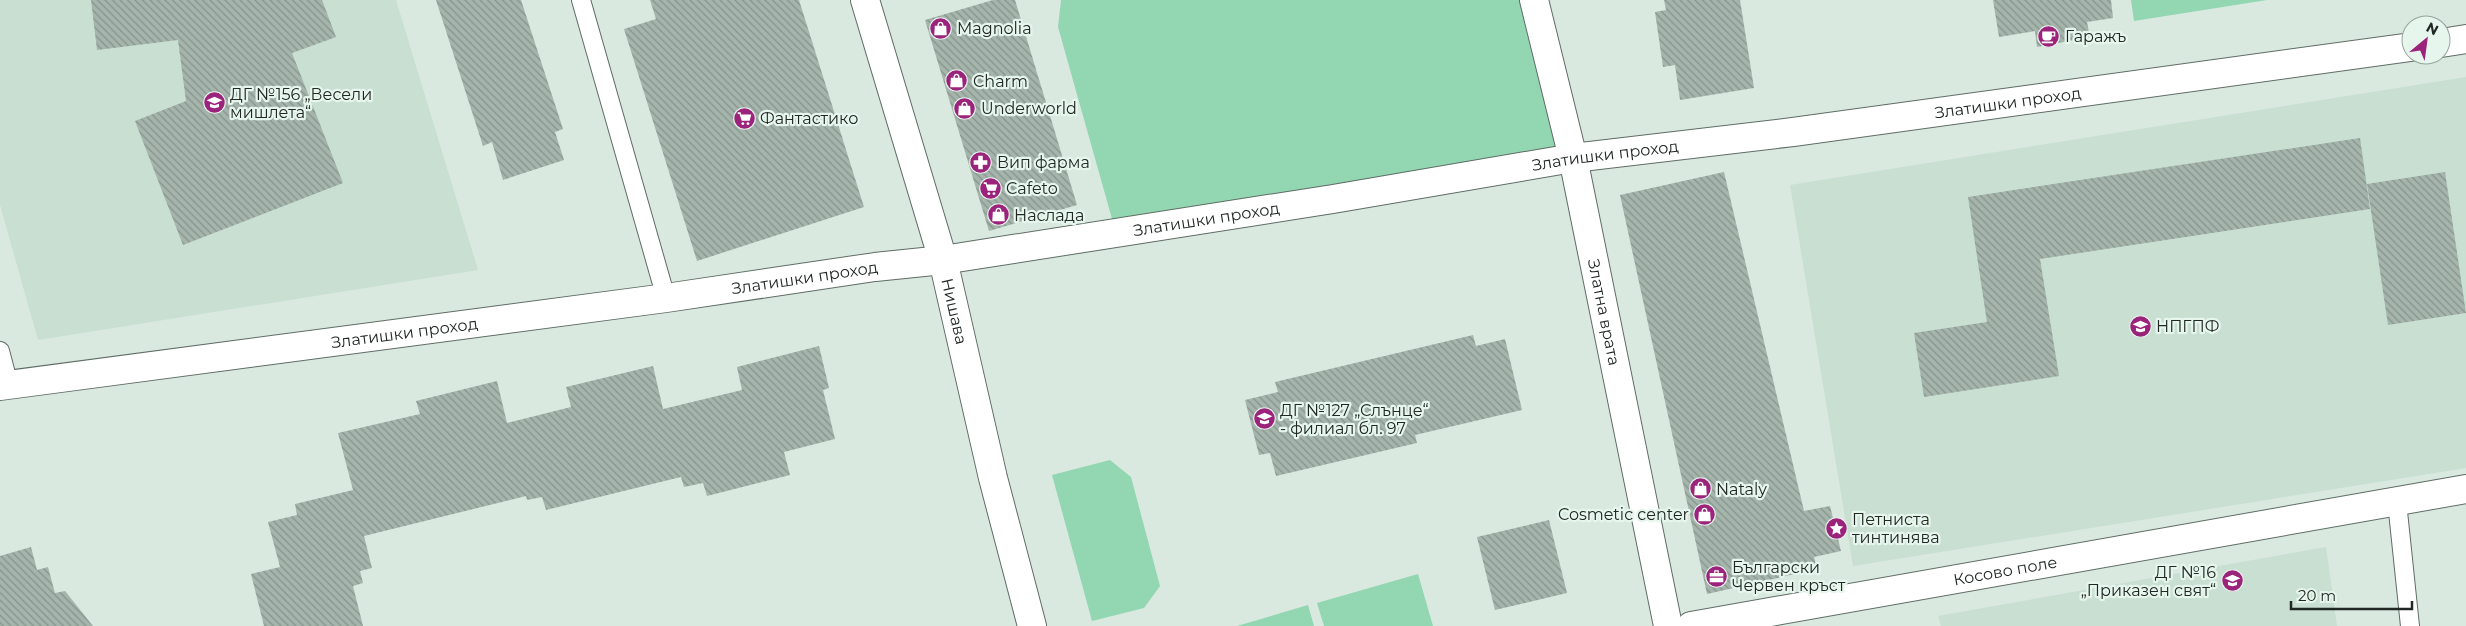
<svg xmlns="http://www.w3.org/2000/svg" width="2466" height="626" viewBox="0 0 2466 626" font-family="Montserrat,sans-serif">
<defs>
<pattern id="building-back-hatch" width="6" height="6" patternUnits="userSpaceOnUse" patternTransform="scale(1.25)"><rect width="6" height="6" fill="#a5b5ac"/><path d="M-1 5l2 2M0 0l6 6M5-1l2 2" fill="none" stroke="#86938c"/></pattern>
</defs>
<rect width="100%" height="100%" fill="#d9e9e0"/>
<path fill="#c8dfd2" d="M0,0h396l82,270 -440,70 -38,-135z
M2466,77v391l-613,98 -63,-381z
M2326,547l11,79h-396l-3,-10z"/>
<path fill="#92d6b2" d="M1061,0h473l39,158 -457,75 -58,-206z
M2131,0h136l-133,21z
M1110,460l21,17 29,109 -16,22 -52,13 -40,-146z
M1418,574l15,52h-109l-7,-23z
M1308,605l6,21h-77z"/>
<path fill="url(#building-back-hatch)" d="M91,0h231l14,37 -44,16 51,130 -160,62 -48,-124 51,-20 -8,-61 -81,10z
M436,0h85l42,129 -8,3 9,28 -61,20 -11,-38 -9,4z
M650,0h149l65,207 -167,54 -73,-232 32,-10z
M993,0h22l62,205 -88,26 -64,-211z
M1664,0h76l14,88 -74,12 -5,-35 -12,2 -8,-55 11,-2z
M1993,0h118l2,18 -26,4 3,15 -53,10 -2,-16 -36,6z
M2360,138l10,71 -330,50 19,117 -135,21 -10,-64 73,-11 -19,-125z
M1724,172l80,339 26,-5 11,45 -27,6 3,12 -110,25 -87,-399z
M2445,172l21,141 -78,12 -21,-141z
M1473,335l3,11 29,-7 17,71 -107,25 2,8 -141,33 -6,-23 -11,2 -14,-55 33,-8 -3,-10z
M819,346l10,42 -6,2 12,49 -51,13 6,23 -83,21 -4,-13 -19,4 -3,-10 -135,33 -4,-13 -15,3 -1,-4 -162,40 8,32 -12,3 3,12 -10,3 10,40h-99l-13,-52 29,-7 -12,-45 29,-7 -2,-11 58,-14 -15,-57 82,-19 -4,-13 81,-20 10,42 64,-16 -5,-20 87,-21 10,43 79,-19 -5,-23z
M1549,520l18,73 -72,17 -18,-73z
M31,547l6,23 11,-3 7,26 10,-2 28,35h-93v-70z"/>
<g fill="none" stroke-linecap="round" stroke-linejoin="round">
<defs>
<path id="lane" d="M581,0l85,298
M0,351l9,34
M2397,502l13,124"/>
<g id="street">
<path id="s1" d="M1534,0l39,158 95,468"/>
<path d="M2441,43l25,-4"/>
<path id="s2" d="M0,386l666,-88 209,-31 68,-7 390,-61 240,-41 220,-26 618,-85"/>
<path id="s3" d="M1691,626l775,-137"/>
</g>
<g id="secondary">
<path id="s4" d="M865,0l78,260 50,218 39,148"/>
</g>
</defs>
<use href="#lane" stroke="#5f6c65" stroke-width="20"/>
<use href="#street" stroke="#5f6c65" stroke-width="30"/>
<use href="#secondary" stroke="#5f6c65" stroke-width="30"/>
<use href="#lane" stroke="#fff" stroke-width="18"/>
<use href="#street" stroke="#fff" stroke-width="28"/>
<use href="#secondary" stroke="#fff" stroke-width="28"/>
</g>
<defs>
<symbol id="shop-disc" viewBox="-11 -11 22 22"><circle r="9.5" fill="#9c237c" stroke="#e6f6ed"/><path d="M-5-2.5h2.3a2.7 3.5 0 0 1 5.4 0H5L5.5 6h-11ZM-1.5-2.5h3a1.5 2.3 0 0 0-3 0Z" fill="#fff"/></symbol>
<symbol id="cafe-disc" viewBox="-11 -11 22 22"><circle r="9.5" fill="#9c237c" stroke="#e6f6ed"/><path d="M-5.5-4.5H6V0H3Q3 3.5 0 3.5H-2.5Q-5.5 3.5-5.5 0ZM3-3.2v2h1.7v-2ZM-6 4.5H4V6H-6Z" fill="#fff"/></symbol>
<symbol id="school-disc" viewBox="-11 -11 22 22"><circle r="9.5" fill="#9c237c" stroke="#e6f6ed"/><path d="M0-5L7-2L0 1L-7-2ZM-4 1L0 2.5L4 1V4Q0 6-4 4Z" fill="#fff"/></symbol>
<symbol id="supermarket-disc" viewBox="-11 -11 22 22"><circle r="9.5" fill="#9c237c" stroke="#e6f6ed"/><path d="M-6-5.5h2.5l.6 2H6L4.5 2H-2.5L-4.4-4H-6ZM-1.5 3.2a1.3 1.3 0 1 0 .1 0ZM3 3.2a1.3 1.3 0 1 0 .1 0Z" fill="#fff"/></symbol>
<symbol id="pharmacy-disc" viewBox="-11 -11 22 22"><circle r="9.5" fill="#9c237c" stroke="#e6f6ed"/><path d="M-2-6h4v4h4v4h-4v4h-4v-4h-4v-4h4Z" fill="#fff"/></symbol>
<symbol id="sight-disc" viewBox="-11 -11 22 22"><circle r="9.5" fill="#9c237c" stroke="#e6f6ed"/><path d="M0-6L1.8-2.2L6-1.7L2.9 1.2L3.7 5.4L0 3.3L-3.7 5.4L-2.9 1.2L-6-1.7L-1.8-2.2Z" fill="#fff"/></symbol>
<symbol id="office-disc" viewBox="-11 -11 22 22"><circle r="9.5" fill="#9c237c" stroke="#e6f6ed"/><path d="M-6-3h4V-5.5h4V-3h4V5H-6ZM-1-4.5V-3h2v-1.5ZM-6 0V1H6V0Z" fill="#fff"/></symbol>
</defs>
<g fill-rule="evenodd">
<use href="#shop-disc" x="928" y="16" width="25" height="25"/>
<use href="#cafe-disc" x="2036" y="24" width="25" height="25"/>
<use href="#shop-disc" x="944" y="68" width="25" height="25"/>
<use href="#school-disc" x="202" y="90" width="25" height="25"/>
<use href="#shop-disc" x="952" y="96" width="25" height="25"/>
<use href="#supermarket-disc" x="732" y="106" width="25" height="25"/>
<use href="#pharmacy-disc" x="968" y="150" width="25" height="25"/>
<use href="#supermarket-disc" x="978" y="176" width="25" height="25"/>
<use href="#shop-disc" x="986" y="202" width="25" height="25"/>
<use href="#school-disc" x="2128" y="314" width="25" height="25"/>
<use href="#school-disc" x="1252" y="406" width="25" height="25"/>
<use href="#shop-disc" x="1688" y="476" width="25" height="25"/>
<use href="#shop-disc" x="1692" y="502" width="25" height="25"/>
<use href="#sight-disc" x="1824" y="516" width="25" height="25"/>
<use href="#office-disc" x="1704" y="564" width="25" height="25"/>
<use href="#school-disc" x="2220" y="568" width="25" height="25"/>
</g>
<g text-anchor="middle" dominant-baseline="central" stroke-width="4.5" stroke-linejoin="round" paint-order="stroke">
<g font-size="16" fill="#212723" stroke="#e6f6ed" text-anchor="start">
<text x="957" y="28">Magnolia</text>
<text x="2065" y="36">Гаражъ</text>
<text x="973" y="81">Charm</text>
<text x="230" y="94">ДГ №156 „Весели<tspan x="230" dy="18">мишлета“</tspan></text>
<text x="981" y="108">Underworld</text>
<text x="760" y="118">Фантастико</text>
<text x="997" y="162">Вип фарма</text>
<text x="1006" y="188">Cafeto</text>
<text x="1014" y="215">Наслада</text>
<text x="2156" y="326">НПГПФ</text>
<text x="1280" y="410">ДГ №127 „Слънце“<tspan x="1280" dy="18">- филиал бл. 97</tspan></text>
<text x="1716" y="489">Nataly</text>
<text x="1689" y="514" text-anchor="end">Cosmetic center</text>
<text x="1852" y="519">Петниста<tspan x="1852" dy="18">тинтинява</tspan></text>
<text x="1732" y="567">Български<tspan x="1732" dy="18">Червен кръст</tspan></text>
<text x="2216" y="572" text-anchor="end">ДГ №16<tspan x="2216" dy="18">„Приказен свят“</tspan></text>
</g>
<g font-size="16" fill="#212723" stroke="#e6f6ed">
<text stroke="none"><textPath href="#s2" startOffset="2028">Златишки проход</textPath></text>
<text stroke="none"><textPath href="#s2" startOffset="1622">Златишки проход</textPath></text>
<text stroke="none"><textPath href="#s2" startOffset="1218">Златишки проход</textPath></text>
<text stroke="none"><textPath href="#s2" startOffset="812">Златишки проход</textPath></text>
<text stroke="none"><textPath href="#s4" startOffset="324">Нишава</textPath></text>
<text stroke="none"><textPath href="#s1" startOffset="320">Златна врата</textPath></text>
<text stroke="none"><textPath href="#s2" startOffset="408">Златишки проход</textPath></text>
<text stroke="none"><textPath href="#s3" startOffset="319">Косово поле</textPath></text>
</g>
</g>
<g transform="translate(2426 40) rotate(29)"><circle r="24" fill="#e6f6ed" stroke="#97a39c"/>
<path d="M0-4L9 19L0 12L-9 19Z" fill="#9c237c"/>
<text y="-8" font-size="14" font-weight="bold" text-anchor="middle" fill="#212723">N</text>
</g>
<path d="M2291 601v8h121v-8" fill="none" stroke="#212723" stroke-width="2.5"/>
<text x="2298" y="601" font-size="15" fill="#212723" stroke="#e6f6ed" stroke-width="4" paint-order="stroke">20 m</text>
</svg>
